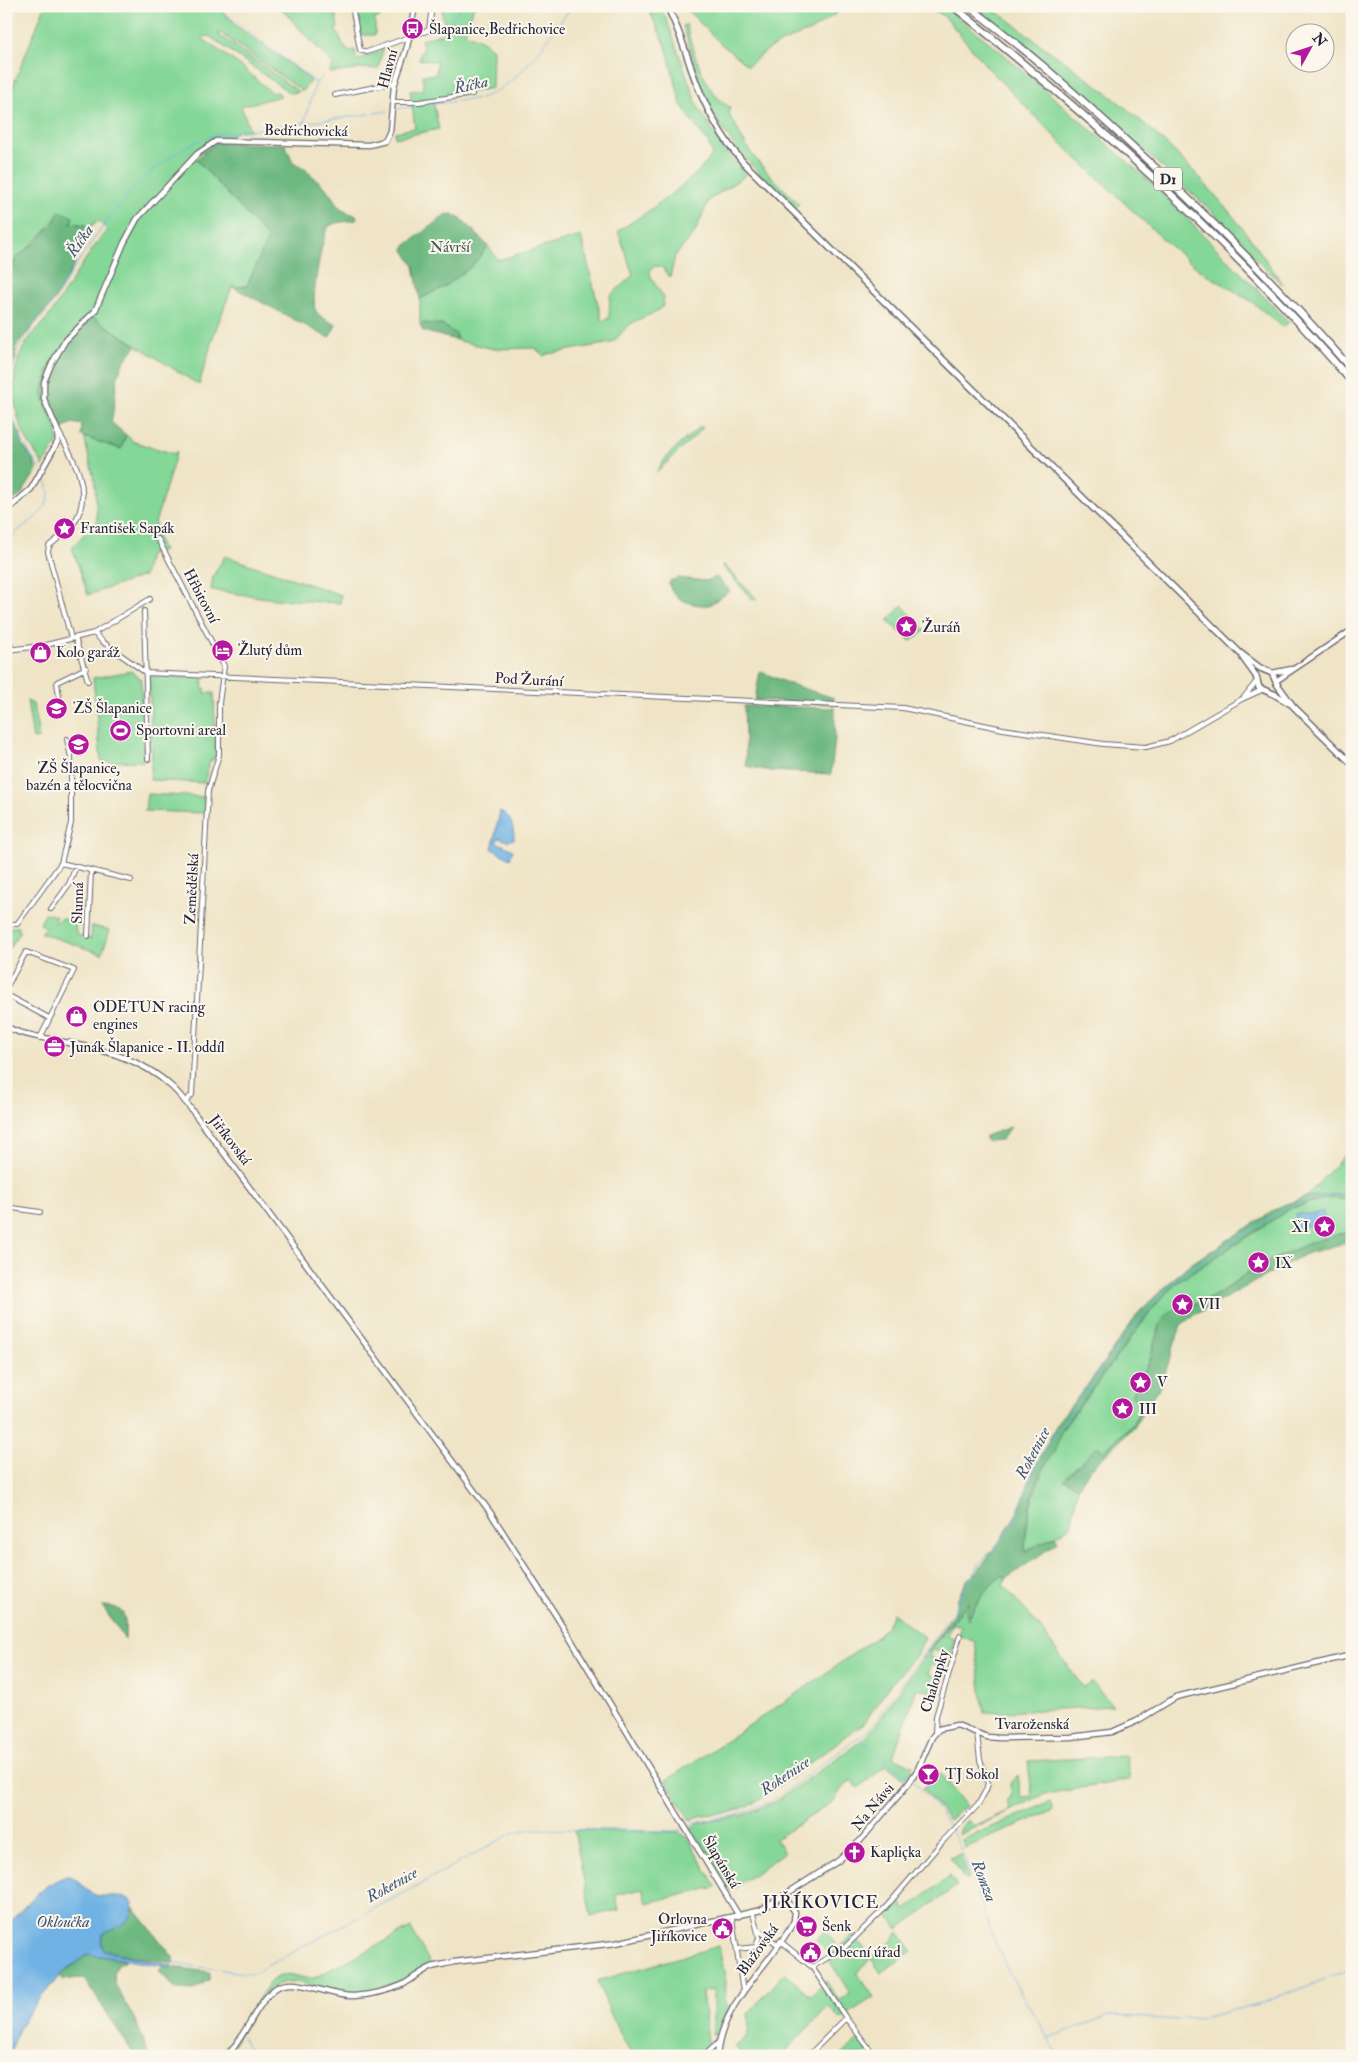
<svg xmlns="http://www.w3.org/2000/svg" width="1358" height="2062" viewBox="0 0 1358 2062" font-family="'IM FELL Double Pica',serif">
<rect width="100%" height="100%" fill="#fbf7ec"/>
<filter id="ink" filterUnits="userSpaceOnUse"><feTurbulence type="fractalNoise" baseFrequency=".02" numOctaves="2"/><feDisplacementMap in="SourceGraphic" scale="10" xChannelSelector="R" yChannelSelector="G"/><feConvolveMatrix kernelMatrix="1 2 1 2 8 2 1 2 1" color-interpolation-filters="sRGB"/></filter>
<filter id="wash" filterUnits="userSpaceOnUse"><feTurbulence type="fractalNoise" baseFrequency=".0096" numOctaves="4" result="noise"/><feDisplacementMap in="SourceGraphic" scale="20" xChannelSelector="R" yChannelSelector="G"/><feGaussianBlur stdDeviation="1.12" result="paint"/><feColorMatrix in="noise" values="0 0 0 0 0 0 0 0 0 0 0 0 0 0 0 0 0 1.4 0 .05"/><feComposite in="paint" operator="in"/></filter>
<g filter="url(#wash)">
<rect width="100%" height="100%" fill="#efe4c6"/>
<path fill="#85d798" stroke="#547c6a" d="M45,6h170l21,18 -1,1 76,55 -9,11 -81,-58 -3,1 81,58 -9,1 -81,-57 -5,1 -1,2 39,28 30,26 6,-1 3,4 -40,10 9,24h-10l-46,27 74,81 -21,48 -15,1 -18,47 -15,51 -108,-69 -34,113 1,12 -15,25c-4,-9 -11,-17 -16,-26 -15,-29 -19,-67 -2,-95 8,-14 21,-23 29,-36 18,-28 32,-53 53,-79l-9,-10 -9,8 -3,-3 -16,-2 -10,-12c-14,25 -38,38 -54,62v-170z
M279,6h55l4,22h-3l12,23 8,-1 1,11 27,-12 -5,20 -20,-1 -1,2 -28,3 4,-8z
M355,6h24l1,12h-5v17h-14l-1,-16 -3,-1z
M444,6h30l-9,27 18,8 10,8 -1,39 -59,12 6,29 -44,9v-6l20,-4 -5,-37 13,-1v-15h13l1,-13 -18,-3 4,-12 -2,-7 25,-8 -4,-19z
M647,6h11l8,12 32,89 29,46 19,22 -37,25 -15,34 -19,22 -5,21 -8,-10 -7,-1 -5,4c0,14 17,23 13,36 -9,10 -25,11 -35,20 -7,6 -9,12 -17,17l-64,11 -3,2 -9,-8 -41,1 -38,-9v-5l-31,-12 -5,2v-26l24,-12 28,-21 16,-20 10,14 83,-24 21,85 7,-3 1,-22 23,-21 -15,-44c20,-12 87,-58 94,-77l-4,-12 -16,-21 -11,-17 -15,-58z
M683,6h164l-38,26 -8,2 -31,14 -22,18 -27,-22z
M921,6h22l56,44 155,135 135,137 -6,5 -32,-26 -50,-30 -33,-27 -101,-95 -79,-81 -42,-50 -7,-5z
M974,6c23,0 42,20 59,33 33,24 68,48 100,75 58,49 109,108 150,171l-40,-38 -30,-35 -160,-141z
M686,24c6,25 19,71 44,83 -3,11 3,12 7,21 12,30 40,53 62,76l-4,4c-33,-32 -67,-62 -87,-105 -11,-24 -17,-51 -25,-77z
M701,426l2,2 -47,45c11,-21 28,-32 45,-47z
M126,435l8,7 41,12 2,-3 -22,72 3,16 5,11 -14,5 -5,21 -56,19 -16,-48 25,-26 -2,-38 -11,-46 37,12z
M225,556l116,39 -1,8 -66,-4 -63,-9 2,-14z
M723,564l32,33 2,3 -5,-1 -28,-31z
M902,605l23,26 -15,10 -22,-20z
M131,671l10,8 3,82 -43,1 -8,-84z
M149,676l55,2 -2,9 3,1v5h9l2,64h-3l-1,4h-2l-6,22 -54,-3 2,-25z
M27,701l6,3 6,34 -6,1z
M147,794l58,3 -1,16 -59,-2z
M45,913l11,3 -2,6 2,1 5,-5 14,4 1,12 15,5 1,-13 18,4 -8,24 -61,-21 5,-6 -6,-3z
M6,927h12v3l3,1 -15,21z
M1352,1147v48l-46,2z
M1327,1198l25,2v30c-36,11 -71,23 -103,42 -25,15 -38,34 -71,34l-19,18 -10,38 -17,34 10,10 -10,19 -29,26 -5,-4 -34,32 14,8 -7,39c-15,11 -31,17 -46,27 1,-34 6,-56 20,-87 6,-14 10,-14 14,-32l99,-132 18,-19 115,-75z
M1003,1575l3,5 -3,2 1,4 34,39 45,62 9,-5 21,24 -129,7 -9,-71 -16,-7 2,-8 -8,-4 -6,12 9,5 -6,16 -16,-7 -5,7 17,9 -1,3 -13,-4 -4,10 14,5 -5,15 -20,-6 -24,69 20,9 -8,14 -18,-15 -29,23 -6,-8 -10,8 -8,13 -58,38 8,14 -54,38 -39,-63 9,-5 41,-7 34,-14 89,-63 7,-7 51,-73 49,-60 -5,14 2,6c10,-18 18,-31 35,-44z
M893,1613l32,25 -10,19 -26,29 -25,37 -109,80 -26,10 -27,2 -11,6 -26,-40 130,-86 80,-57 12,-12z
M1126,1756l4,24 -85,14 -86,41 2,-7 6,-8 7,6 36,-16 -4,-10 5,-2 -1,-15 8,-8 3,22 11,-1 -4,-35z
M940,1773l26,33 -17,14 -26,-32z
M1050,1802l3,8 -88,38 -3,-8z
M574,1830l105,2 9,6 28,49 -69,16 -5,-14 -26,6 3,15 -28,6z
M960,1854l9,24 -3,3 -16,-23z
M950,1876l7,10 -59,43 -11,-15 11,-15 8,11z
M411,1928l20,37c-27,14 -50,28 -82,28 -26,1 -56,-22 -77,-5 -14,11 -29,44 -41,60l-7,8h-7l15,-18 38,-56c22,-16 27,-1 44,-4z
M825,1931l11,12 -9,8 -11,-12z
M899,1932l13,19 -31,22 -10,-15 -14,15 17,24 -34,22 -12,-12 -47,49h-45l4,-4 -5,-5c14,-12 15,-12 13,-33l36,-41 27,23 15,-15 13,20 11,-8 -23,-36 27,-23 17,24 16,-12z
M719,1946l7,35 -1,23 4,2 -13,28h-3v-44l-11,2 7,56 -8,8h-33l-2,-3 -5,3h-29l-17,-32 -18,-43z
M859,2038l9,14 -4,4h-23z"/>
<path fill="#6cb880" stroke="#476d5e" d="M217,143l68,1 8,18 12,7 20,18 17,23 15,6 -1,4 -21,3 -7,4c-6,9 -17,72 -13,82 3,8 14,12 21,16l-7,13 -96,-51 14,-1 21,-48 -72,-79z
M60,211l13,6 -2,6 15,2c-5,28 -19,58 -36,81 -11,15 -25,27 -35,42l1,10 -10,24v-109l11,-16 17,-13 19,-20z
M452,214l12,7 24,25 -16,20 -28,21 -24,12 -6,-33 -10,-16 1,-4 40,-31z
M91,316l46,30c-27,26 -18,43 -26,76l15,13 -5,14 -40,-13 1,-11 -10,-2 -11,7 2,9c-6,-12 -15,-26 -19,-39 -8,-27 29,-67 47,-84z
M425,323l18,2 14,10 -1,5 -33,-9 -3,-6z
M6,397l7,24 8,13 1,11 10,12 5,13 -16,25 -15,11v-35l7,-10 -7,-10z
M717,577l13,14 -21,14c-15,1 -36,-4 -40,-21l1,-3 8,-3 28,3z
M760,671l27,12 47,15 -1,6 -78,-4z
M744,706l91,2v30l-4,36 -60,-3 -25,-5z
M1011,1127l-10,13 -14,1 -2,-5z
M1342,1194l10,1v5l-25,-2 -36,10 -115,75 -18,19 -93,123c-6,9 -6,16 -10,25 -2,5 -6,8 -9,13 -16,27 -20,58 -21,89l15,-9 16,-6 2,5 -52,37 -3,-4c-15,12 -25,23 -33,40l-4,-2 3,-12 -47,58 31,-44 7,-22 8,-14 8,-6 23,-31 20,-32 14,-39 26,-51 28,-34 53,-75 46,-44 95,-61 25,-9z
M1352,1230v11l-47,13 -112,62 -12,9 -20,60 -28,43 -45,44 -10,15 -14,-8 34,-33 5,5 29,-26 10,-19 -10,-10 17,-34 14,-44 15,-12h15l26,-12 29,-22 61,-29z
M102,1606c25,0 24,12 23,33z
M133,1907l40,50 2,6 -71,-12 -3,-9 2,-8 25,-14z
M88,1953l38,8 -9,5 -3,8 1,10 20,36 15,36h-15l-50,-76 -6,-2 -17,2 -2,-4z
M163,1966l47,6v7l-17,11 -17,-1 -17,-18z"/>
<path fill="#6fb2e4" stroke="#486a90" d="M500,811c11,4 14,17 14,28l-6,2 -9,-3 -3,4 17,8 -3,9 -18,-10z
M1323,1211l1,5 -15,9 -12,2 -4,-3 -1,-3 3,-2 1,-5h18z
M67,1876l6,1c8,6 12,12 20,17 9,6 39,-5 40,13 0,5 -3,11 -6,14 -7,6 -17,8 -24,13l-2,8 3,9 68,14 -1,2 -8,-1 -75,-12 -24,17 -27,31 -17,24 -11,30h-3v-131c23,-20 30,-38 61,-49z"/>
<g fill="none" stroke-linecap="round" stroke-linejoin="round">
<path stroke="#6fb2e4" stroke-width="1" d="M215,6l101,77
M449,24l12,-18
M396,109l84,-11c42,-13 66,-59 92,-92
M304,123l12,-40 7,-7
M40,469c-18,-26 -40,-64 -32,-98 7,-24 28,-47 42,-67 41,-60 82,-134 152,-165 19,-8 39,-7 59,-10 42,-6 85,-11 127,-18
M6,543c12,-18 43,-26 43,-51 0,-6 -5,-14 -6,-20
M859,1738l50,40
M912,1781c50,41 62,111 86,168 17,38 40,71 61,107
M171,1963l81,11 161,-86 99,-55 19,-4 146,2 25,-10 31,-5 37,-14 99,-72 84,-118 26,-49 17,-16 15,-20 30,-72 64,-92 45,-56 24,-26 18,-14 100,-63 31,-8 29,-1
M243,2038l9,18
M1048,2038l60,-22 33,1 16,3 49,-3 56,-14 90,-34"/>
</g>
</g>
<g filter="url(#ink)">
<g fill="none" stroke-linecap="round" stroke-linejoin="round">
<defs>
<path id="minor" d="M352,6l8,44 7,2 62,-22 3,-24
M335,95l60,-12
M393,102h26l53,-8
M57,429c15,27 35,58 20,89 -5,11 -19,20 -28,28l-1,6 23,86
M158,539l66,127 -5,37v52l-11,36 -16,304 -7,7
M144,611l4,148
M6,628l6,22
M94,633l56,-34
M75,637l13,44
M6,650l36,-4 52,-13 9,9 43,31 757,35 100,21 100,15 43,3 24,-6 72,-42 20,-9
M59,697l-2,-15 29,-14
M1244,697l12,-15
M61,863l70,17
M51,909l18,-25 7,-18
M6,924h11l44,-61 10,-40v-66l-4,-18
M88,936l3,-65
M6,988l20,-36 48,18 -34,68
M6,995l43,23
M6,1207l34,5
M935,1732l1,-16 24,-80
M753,1914l4,15 20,15
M732,1918l11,74
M780,1941l32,26 34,51 29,38
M737,1949l19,-2 3,-10 -2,-8
M812,1967l32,-19 42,-41 56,-65 36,-37 8,-15 2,-7 -8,-23 -3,-27
M704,2056l15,-14
M808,2056l38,-38"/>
<path id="tertiary" d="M6,511l25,-22 27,-48 -1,-12 -13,-30v-17l7,-17 14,-24 30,-30 29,-68 13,-24 60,-65 19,-13 153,4 16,-4 5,-10 4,-45 13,-39 8,-41
M1272,673l20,-4
M1276,681l76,-51
M6,760l3,56 -3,23
M6,1027l15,6c53,13 110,15 151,54 13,12 23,28 34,42l284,383 72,113 177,291
M227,2056c16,-17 33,-58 49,-68 20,-13 52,9 78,8 15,-1 34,-5 48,-11 10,-5 19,-14 30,-18 7,-2 15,-3 22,-5l162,-19 145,-33 77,-49 22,-20 49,-58 9,-14 14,-32 7,-8 18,-4 30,12 13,1 71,-1 41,-5 25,-11 39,-24 176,-42
M717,2056c5,-56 53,-89 77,-135l1,-9 -10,-15"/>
<path id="secondary" d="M667,6c11,21 18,43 25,65 12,34 27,64 51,91l497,491 20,15 12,5 5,11 16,22 59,58
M1243,658l13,18 3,12 15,6 17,10"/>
<path id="motorway" d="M953,6c143,115 279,237 399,376
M968,6c53,39 102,83 150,127 82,75 161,153 234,237"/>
</defs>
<use href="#minor" stroke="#6a666c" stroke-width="6"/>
<use href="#tertiary" stroke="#6a666c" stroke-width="7"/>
<use href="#secondary" stroke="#6a666c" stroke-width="8"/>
<use href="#motorway" stroke="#6a666c" stroke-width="9"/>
<use href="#minor" stroke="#fff" stroke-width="4"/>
<use href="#tertiary" stroke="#fff" stroke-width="4.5"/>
<use href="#secondary" stroke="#fff" stroke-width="5"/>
<use href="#motorway" stroke="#fff" stroke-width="6"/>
</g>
</g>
<defs>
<symbol id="bus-disc" viewBox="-11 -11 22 22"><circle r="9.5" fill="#b5179e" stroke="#fbf7ec"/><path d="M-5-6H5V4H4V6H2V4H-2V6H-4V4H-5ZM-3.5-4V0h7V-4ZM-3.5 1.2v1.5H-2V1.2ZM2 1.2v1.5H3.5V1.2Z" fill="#fff"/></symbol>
<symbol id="sight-disc" viewBox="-11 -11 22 22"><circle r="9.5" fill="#b5179e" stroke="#fbf7ec"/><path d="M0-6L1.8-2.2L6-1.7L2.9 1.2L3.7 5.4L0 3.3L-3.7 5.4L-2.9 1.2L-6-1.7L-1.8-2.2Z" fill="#fff"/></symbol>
<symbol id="hotel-disc" viewBox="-11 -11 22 22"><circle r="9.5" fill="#b5179e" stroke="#fbf7ec"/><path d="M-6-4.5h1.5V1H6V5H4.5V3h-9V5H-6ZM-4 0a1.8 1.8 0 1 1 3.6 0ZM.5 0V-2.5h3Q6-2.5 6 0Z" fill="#fff"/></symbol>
<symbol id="shop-disc" viewBox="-11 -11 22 22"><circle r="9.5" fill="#b5179e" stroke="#fbf7ec"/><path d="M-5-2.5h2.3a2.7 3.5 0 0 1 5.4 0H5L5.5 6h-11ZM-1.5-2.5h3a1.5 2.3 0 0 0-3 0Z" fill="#fff"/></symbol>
<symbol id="school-disc" viewBox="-11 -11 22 22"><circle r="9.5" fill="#b5179e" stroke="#fbf7ec"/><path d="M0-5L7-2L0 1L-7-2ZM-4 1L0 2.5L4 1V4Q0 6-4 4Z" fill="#fff"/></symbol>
<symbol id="stadium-disc" viewBox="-11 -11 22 22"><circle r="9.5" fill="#b5179e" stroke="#fbf7ec"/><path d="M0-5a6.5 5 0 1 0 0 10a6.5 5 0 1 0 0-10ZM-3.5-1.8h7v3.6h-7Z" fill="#fff"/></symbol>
<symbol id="office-disc" viewBox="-11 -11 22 22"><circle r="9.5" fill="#b5179e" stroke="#fbf7ec"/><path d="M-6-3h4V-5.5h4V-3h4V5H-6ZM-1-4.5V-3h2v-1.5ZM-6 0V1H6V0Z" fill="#fff"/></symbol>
<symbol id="bar-disc" viewBox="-11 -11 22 22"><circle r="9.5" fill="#b5179e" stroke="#fbf7ec"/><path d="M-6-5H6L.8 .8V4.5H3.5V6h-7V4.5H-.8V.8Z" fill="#fff"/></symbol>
<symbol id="church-disc" viewBox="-11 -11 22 22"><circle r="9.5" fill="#b5179e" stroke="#fbf7ec"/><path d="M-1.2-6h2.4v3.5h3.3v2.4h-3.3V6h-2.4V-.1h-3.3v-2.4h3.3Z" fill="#fff"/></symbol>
<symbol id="supermarket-disc" viewBox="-11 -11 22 22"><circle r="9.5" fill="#b5179e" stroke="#fbf7ec"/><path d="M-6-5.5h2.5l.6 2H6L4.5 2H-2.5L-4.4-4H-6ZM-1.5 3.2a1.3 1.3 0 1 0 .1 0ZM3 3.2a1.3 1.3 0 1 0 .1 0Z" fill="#fff"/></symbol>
<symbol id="civic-disc" viewBox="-11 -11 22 22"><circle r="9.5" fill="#b5179e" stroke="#fbf7ec"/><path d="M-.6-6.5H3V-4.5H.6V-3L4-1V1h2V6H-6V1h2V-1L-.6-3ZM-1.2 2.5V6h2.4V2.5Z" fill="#fff"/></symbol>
</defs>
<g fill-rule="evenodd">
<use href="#bus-disc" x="400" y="16" width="25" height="25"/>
<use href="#sight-disc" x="52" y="516" width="25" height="25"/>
<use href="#sight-disc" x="894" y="614" width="25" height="25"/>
<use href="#hotel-disc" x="210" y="638" width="25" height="25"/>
<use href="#shop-disc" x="28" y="640" width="25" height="25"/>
<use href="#school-disc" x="44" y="696" width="25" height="25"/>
<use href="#stadium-disc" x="108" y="718" width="25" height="25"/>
<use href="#school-disc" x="66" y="732" width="25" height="25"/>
<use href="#shop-disc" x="64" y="1004" width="25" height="25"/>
<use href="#office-disc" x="42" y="1034" width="25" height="25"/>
<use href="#sight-disc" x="1312" y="1214" width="25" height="25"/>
<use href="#sight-disc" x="1246" y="1250" width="25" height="25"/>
<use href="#sight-disc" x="1170" y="1292" width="25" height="25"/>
<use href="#sight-disc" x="1128" y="1370" width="25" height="25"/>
<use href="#sight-disc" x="1110" y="1396" width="25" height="25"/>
<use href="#bar-disc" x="916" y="1762" width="25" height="25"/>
<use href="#church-disc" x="842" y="1840" width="25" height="25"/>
<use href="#supermarket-disc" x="794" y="1914" width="25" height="25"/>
<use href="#civic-disc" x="710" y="1916" width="25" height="25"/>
<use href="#civic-disc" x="798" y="1940" width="25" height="25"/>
</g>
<g text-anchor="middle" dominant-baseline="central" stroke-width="4" stroke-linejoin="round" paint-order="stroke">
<rect fill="#fbf7ec" stroke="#636270" stroke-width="1" x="1154" y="167.5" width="28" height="23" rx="4"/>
<g font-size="14" font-weight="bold" fill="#22223b">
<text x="1168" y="179">D1</text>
</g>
<g font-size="15" fill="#22223b" stroke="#fbf7ec" text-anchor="start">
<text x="429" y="29">Šlapanice,Bedřichovice</text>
<text x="80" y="528">František Sapák</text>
<text x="922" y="627">Žuráň</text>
<text x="238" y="650">Žlutý dům</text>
<text x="56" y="652">Kolo garáž</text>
<text x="73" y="708">ZŠ Šlapanice</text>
<text x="136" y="730">Sportovni areal</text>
<text x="79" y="768" text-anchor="middle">ZŠ Šlapanice,<tspan x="79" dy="17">bazén a tělocvična</tspan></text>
<text x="93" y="1007">ODETUN racing<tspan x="93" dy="17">engines</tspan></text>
<text x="70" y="1047">Junák Šlapanice - II. oddíl</text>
<text x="1309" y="1227" text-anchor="end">XI</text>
<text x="1275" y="1263">IX</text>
<text x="1198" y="1304">VII</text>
<text x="1157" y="1382">V</text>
<text x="1139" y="1409">III</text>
<text x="945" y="1774">TJ Sokol</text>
<text x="870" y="1852">Kapliçka</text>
<text x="707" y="1919" text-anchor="end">Orlovna<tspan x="707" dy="17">Jiříkovice</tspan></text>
<text x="822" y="1926">Šenk</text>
<text x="827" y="1952">Obecní úřad</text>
</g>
<g font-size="15" fill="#22223b" stroke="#fbf7ec">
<text transform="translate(388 69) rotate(-75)">Hlavní</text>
<text transform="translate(306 131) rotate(1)">Bedřichovická</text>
<text transform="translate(201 596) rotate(62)">Hřbitovní</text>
<text transform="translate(529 680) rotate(3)">Pod Žurání</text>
<text transform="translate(192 889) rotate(-87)">Zemědělská</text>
<text transform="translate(78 903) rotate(-88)">Slunná</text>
<text transform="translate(230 1140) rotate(53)">Jiříkovská</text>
<text transform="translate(935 1681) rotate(-73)">Chaloupky</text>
<text x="1032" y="1724">Tvaroženská</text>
<text transform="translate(873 1807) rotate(-50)">Na Návsi</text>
<text transform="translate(721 1862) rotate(59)">Šlapánská</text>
<text transform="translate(758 1950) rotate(-54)">Blažovská</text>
</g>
<g font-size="15" fill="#405857" stroke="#fbf7ec">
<text x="450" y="247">Návrší</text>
</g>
<g font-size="16" font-style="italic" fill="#3d5476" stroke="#fbf7ec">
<text transform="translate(471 85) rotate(-12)">Říčka</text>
<text transform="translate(80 241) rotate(-55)">Říčka</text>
<text transform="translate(1033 1453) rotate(-62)">Roketnice</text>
<text transform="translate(785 1776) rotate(-34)">Roketnice</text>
<text transform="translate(984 1881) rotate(69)">Romza</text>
<text transform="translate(392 1885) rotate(-29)">Roketnice</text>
<text x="63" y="1922">Okloučka</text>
</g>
<g font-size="18" letter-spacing="1" fill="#22223b" stroke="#fbf7ec">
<text x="821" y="1902">JIŘÍKOVICE</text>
</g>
</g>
<rect width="1358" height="2062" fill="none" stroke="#fbf7ec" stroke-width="25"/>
<g transform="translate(1310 48) rotate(50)"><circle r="24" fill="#fbf7ec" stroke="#a4a2a5"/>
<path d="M0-4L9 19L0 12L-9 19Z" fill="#b5179e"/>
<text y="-8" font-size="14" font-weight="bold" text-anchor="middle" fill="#22223b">N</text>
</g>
</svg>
